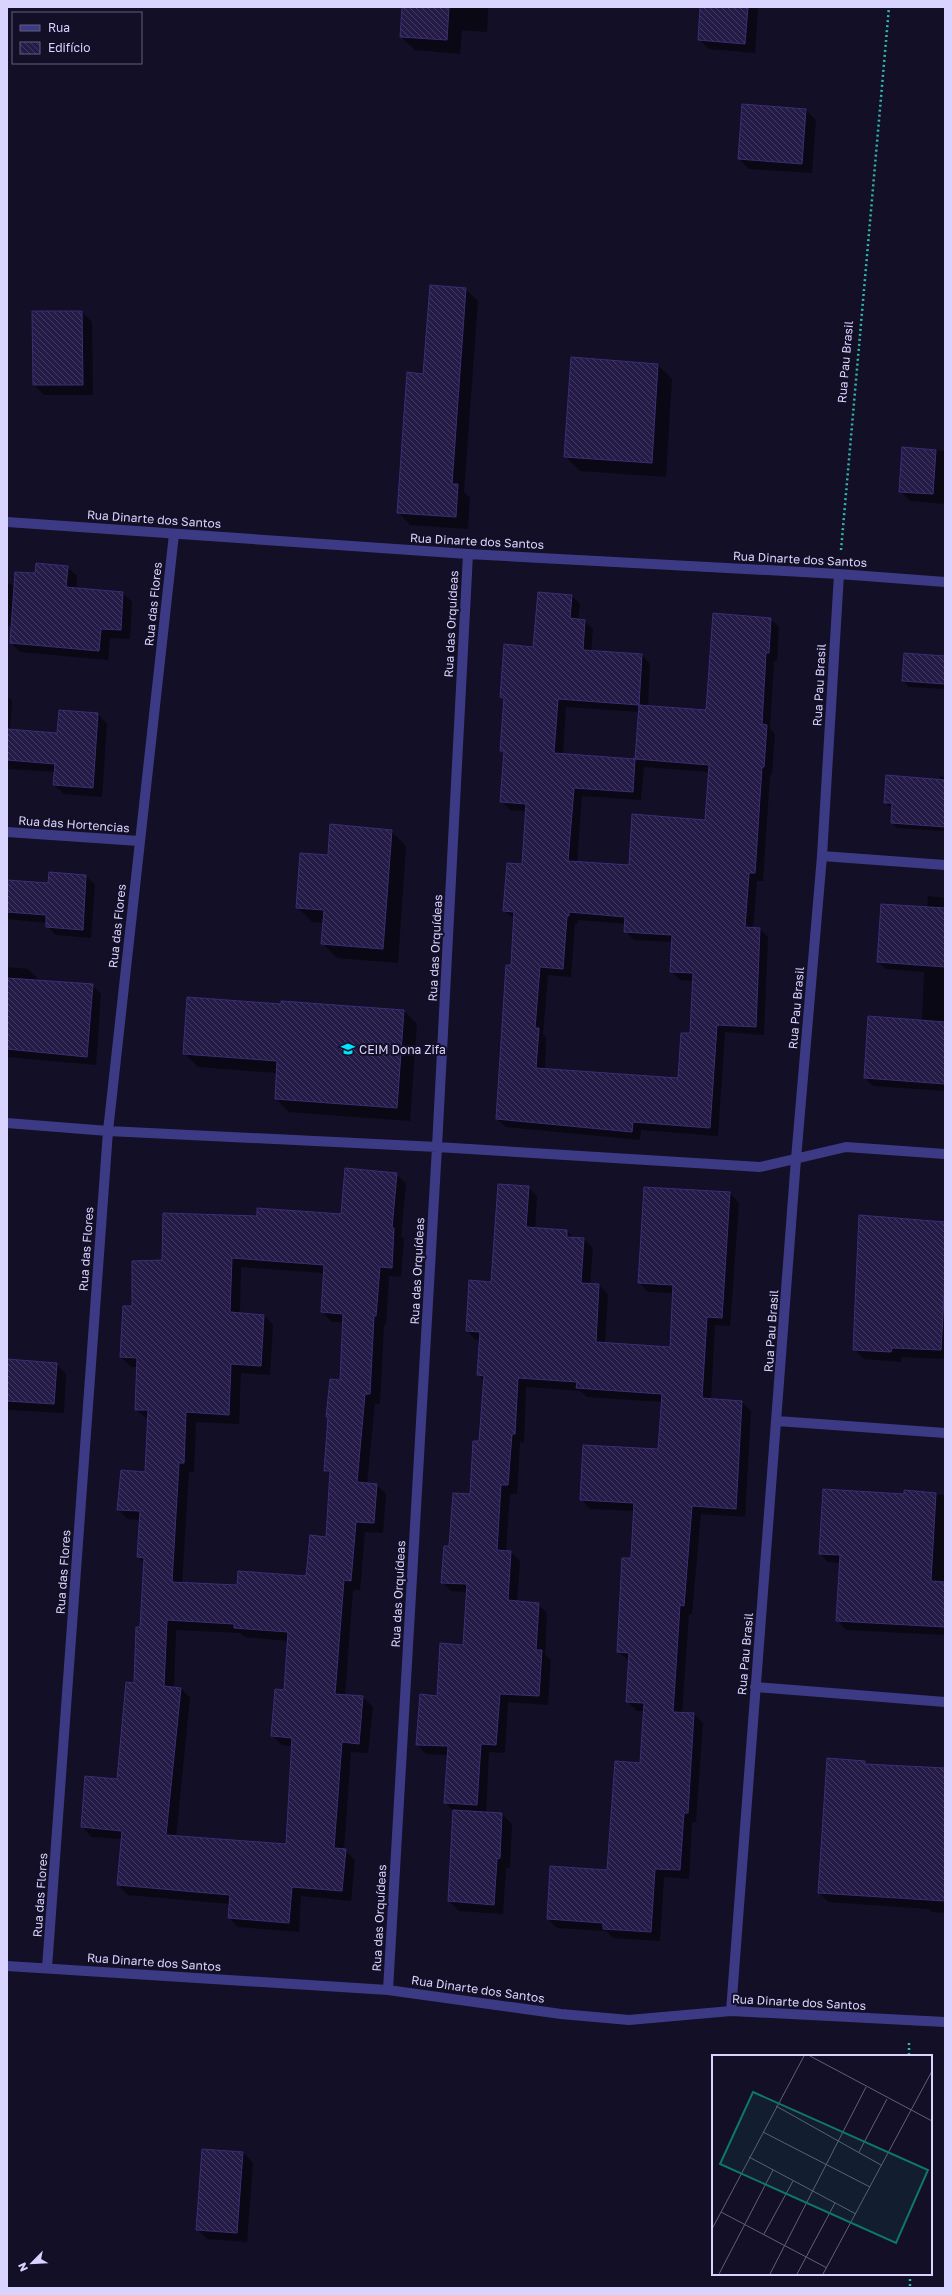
<svg xmlns="http://www.w3.org/2000/svg" width="952" height="2295" viewBox="0 0 952 2295" font-family="'Golos Text',sans-serif">
<defs>
<pattern id="building-back-hatch" width="6" height="6" patternUnits="userSpaceOnUse"><rect width="6" height="6" fill="#241b47"/><path d="M-1 5l2 2M0 0l6 6M5-1l2 2" fill="none" stroke="#433b63"/></pattern>
</defs>
<rect width="100%" height="100%" fill="#130f26"/>
<path fill="#0007" fill-rule="evenodd" d="M403,7h85l-1,25 -25,-2 -2,24 -45,-4 -14,-13z
M701,7h55l2,2 -3,44 -46,-4 -10,-10z
M806,110l10,10 -4,53 -63,-4 -10,-10z
M465,289l13,12 -14,191 6,6 -2,31 -58,-4 -12,-13 26,-137z
M33,312h49l10,10 1,73h-49l-10,-10z
M658,365l14,14 -6,98 -86,-6 -15,-15z
M903,448l42,3v53l-35,-3 -10,-10z
M67,567l10,9 -1,13 47,4 9,9 -2,37 -20,-1 -2,22 -88,-8 -9,-9 1,-17h-5v-42l8,1 21,-11z
M571,595l9,9 -2,16 6,1 9,8 -2,23 51,3 8,9 -2,42 59,5 64,-92 8,8 -2,34h-3l-4,68 5,5 -3,41h-2l-7,106h-6l-4,48h7l8,8 -4,98 -39,-3 -7,104 -77,-6 -1,10 -134,-13 -9,-8 18,-200 -11,-8 19,-45 3,-55 -16,-1 -9,-9 4,-47 -4,-4 4,-49 -4,-4zM566,707l74,5 -4,48 -73,-5zM644,767l66,5 -4,49 -76,45 -53,-4 5,-66 59,4zM578,920l48,4 -1,7 9,9 39,2 -2,29 9,9 14,1 -3,53 -12,45 -134,-10 1,-32 -3,-3 5,-59 23,2 4,-53h2z
M945,657v32l-36,-2 -6,-6z
M7,696l5,5 -2,29 48,4 40,-20 9,10 -5,73 -38,-3 -10,-9 1,-13 -48,-3z
M940,776l5,1v54l-48,-3 -5,-5 1,-15 -8,-5 55,-23z
M391,831l15,15 -8,117 -61,-5 -15,-15 2,-20 -12,-1 -15,-15 32,-51z
M86,876l9,9 -4,53 -35,-3 -9,-9v-3l-40,-4v-38l42,3z
M928,896l17,2v193l-72,-5 -8,-8 57,-57 2,-49 -38,-3 -8,-7 49,-54z
M7,967l21,2 9,9v3l55,4 9,9 -5,71 -89,-8z
M282,1005l122,6 13,13 -7,97 -121,-9 -13,-13 1,-26 -79,-6 -14,-14z
M396,1174l10,10 -5,52 3,3 -3,38 -12,-1 -3,49h-2l-4,79 -5,-1 -8,81 10,1 9,9 -3,39 -18,-1 -5,58h-7l-8,106 18,1 10,10 -5,46 -17,-1 -7,98 11,10 -4,41 -50,-5 -2,36 -61,-5 -9,-9 1,-14 -102,-9 -10,-10 4,-46 -30,-2 -10,-10 36,-47 16,-96 7,-56 3,-65 -6,-6 2,-37 -12,-1 -10,-9 28,-37 2,-54 -12,-9 2,-43h-7l-10,-10 12,-50 30,-46 95,-44 84,-2zM241,1267l83,6 -2,39 10,10h11l-2,59 -14,35 2,2 -4,52 6,6 -4,62 -20,40 -69,8 -56,-2 7,-112h5l2,-50 43,2 2,-51 29,2 3,-50 -9,-10 -24,-1zM176,1630l64,3 5,4 44,4 -5,50 -12,44 10,10 11,1 -6,99 -111,-8 14,-139 -9,-10h-7z
M528,1187l9,9 -2,33 32,2 7,7 10,1 9,9 -3,37h9l9,9 -3,50 66,4 3,-55 -26,-1 -9,-10 91,-89 9,10 -9,123 -15,-1 -4,75 31,2 9,9 -6,106 -44,-3 -9,100h-3l-7,99 12,1 9,9 -7,99h-4l-3,57 -25,-2 -4,64 -47,-3 -7,-7 -49,-3 -9,-9 3,-52 57,4 33,-107 3,-53h-7l-10,-10 3,-40 -12,-9 14,-93 3,-48 -45,-2 -9,-10 78,-49 3,-48 -75,-5 -7,-6 -54,-4 -2,56 -4,-1 -3,52h-7l-4,57 5,1 9,9 -3,41 21,2 9,9 -2,41 6,6 -3,45 -40,-3 -3,51 -16,-1 -3,61 16,1 10,10 -2,44h-4l-3,46 -44,-3 -10,-10 5,-89 -9,-10 3,-47 -22,-1 -9,-9 21,-48 26,-51 3,-54 -16,-1 -9,-9 8,-35 21,-51 9,-53 5,-61 -7,-7 2,-35h-4l-9,-9 24,-48z
M945,1223v136l-44,-2v5l-37,-3 -10,-10z
M7,1360l49,4 10,10 -2,39 -57,-3z
M905,1492l40,3v140l-99,-5 -8,-9 3,-58 -13,-1 -8,-9 84,-58z
M864,1762l4,3 77,3v145l-13,-1 -4,-3 -99,-7 -10,-9z
M243,2152l10,11 -6,79 -40,-3 -10,-10z"/>
<path fill="url(#building-back-hatch)" stroke="#3b2d73" fill-rule="evenodd" d="M402,7h47l-2,33 -47,-3z
M700,7h48l-3,37 -47,-4z
M742,104l64,5 -4,55 -64,-5z
M430,285l36,3 -14,196h6l-2,33 -59,-4 10,-141 16,2z
M32,311h50l1,74h-50z
M571,357l87,7 -6,99 -88,-6z
M902,447l34,3 -3,44 -34,-2z
M36,563l32,3 -2,21 57,5 -2,38 -20,-1 -2,22 -89,-8 5,-71 20,1z
M538,592l34,3 -2,23 15,2 -2,30 59,4 -3,51 67,5 7,-97 58,5 -2,35h-3l-4,71 5,1 -3,42h-2l-7,106h-6l-4,54 15,1 -4,99 -39,-2 -7,103 -77,-6 -1,10 -136,-13 10,-154h5l3,-53 -11,-1 4,-48 15,1 4,-60 -26,-2 4,-51h-4l4,-53 -4,-1 4,-53 29,3zM558,699l81,6 -4,54 -81,-6zM635,759l74,6 -4,55 -73,-6 -3,51 -61,-4 6,-73 59,4zM569,912l56,5 -1,15 48,3 -2,37 23,1 -3,60h-9l-3,45 -142,-10 3,-40h-4l5,-61 23,2 4,-53h2z
M904,653l41,3v28l-43,-3z
M59,710l39,3 -5,75 -40,-3 2,-21 -48,-4v-31l50,4z
M886,775l59,5v47l-54,-4 1,-20h-8z
M330,824l62,6 -9,119 -62,-5 3,-34 -28,-2 4,-55 28,2z
M49,872l37,3 -3,55 -37,-3v-12l-39,-3v-32l41,3z
M881,904l64,4v59l-68,-5z
M7,978l86,6 -6,73 -80,-8z
M187,997l94,7v-3l123,9 -7,98 -122,-9 2,-38 -94,-7z
M868,1016l77,6v62l-81,-6z
M345,1168l52,5 -5,55h2l-2,40 -12,-1 -4,49h-2l-4,78h-5l-8,88 20,2 -3,39 -18,-1 -5,59 -7,-1 -9,114 28,2 -4,48 -17,-2 -8,106 12,1 -4,42 -50,-4 -3,36 -61,-5 2,-23 -113,-10 5,-54 -41,-4 4,-51 32,3 9,-97 8,1 2,-56h4l4,-69 -7,-1 3,-46 -23,-1 4,-40 24,2 3,-62h-13l2,-52 -17,-1 3,-51h9v-45l30,-1 1,-47 94,3v-8l84,6zM232,1258l92,7 -3,47 22,2 -3,66 -10,-1 -4,38h2l-4,54h6l-4,66 -16,-2 -4,41 -68,-5 -1,14 -65,-3 7,-119h5l2,-51 43,3 2,-51 30,2 3,-51 -34,-3zM167,1620l67,4v4l54,4 -4,58 -9,-1 -4,47 21,2 -6,106 -120,-9 15,-147 -17,-2z
M498,1184l31,2 -3,41 41,3v7l17,1 -3,45 18,1 -3,58 74,5 3,-62 -35,-2 6,-96 86,5 -8,126 -15,-1 -5,81 40,3 -6,108 -44,-3 -8,100 -4,-1 -7,107 21,1 -6,100h-4l-4,57 -25,-1 -4,63 -48,-3v-6l-56,-4 3,-53 57,4 8,-109 25,2 4,-60 -18,-1 3,-49 -12,-1 5,-94h9l3,-55 -54,-3 3,-55 75,4 4,-55 -86,-6 1,-6 -59,-4 -3,56h-3l-4,51h-7l-4,65 14,1 -3,49 31,3 -3,47h6l-3,46 -39,-2 -4,51 -15,-1 -4,61 -33,-2 4,-57 -32,-1 4,-51 17,2 3,-53 23,2 4,-61 -26,-1 3,-37h5l4,-53 17,1 3,-53h6l5,-65 -7,-1 3,-43 -14,-1 3,-51 22,2z
M859,1215l86,7v56l-4,72 -49,-2 -1,4 -38,-2z
M7,1359l50,4 -3,41 -47,-3z
M823,1489l81,5v-4l32,3 -5,88 14,1v45l-109,-6 4,-66 -21,-1z
M827,1758l38,3v3l80,4v133l-127,-8z
M453,1810l49,3 -2,45 -3,1 -3,46 -46,-4z
M202,2149l41,3 -6,81 -41,-3z"/>
<g fill="none" stroke-linecap="round" stroke-linejoin="round">
<path stroke="#2fb8b0" stroke-width="2.5" stroke-dasharray="2 3" stroke-linecap="butt" d="M841,550l48,-543
M909,2043v13
M910,2274v14"/>
<path stroke="#3d3a85" stroke-width="10" d="M7,522l461,32 371,20 106,8
M7,832l132,9
M822,856l123,9
M7,1123l101,8 329,16 323,20 86,-20 99,7
M777,1421l168,12
M755,1687l190,15
M7,1966l381,24 173,24 68,6 102,-9 214,11
M47,1968l61,-837 66,-597
M388,1990l49,-843 31,-593
M731,2011l65,-852 26,-303 17,-282"/>
</g>
<defs>
<symbol id="school-bare" viewBox="-9 -9 18 18"><path d="M0-5L7-2L0 1L-7-2ZM-4 1L0 2.5L4 1V4Q0 6-4 4Z" fill="#00e5ff" stroke="#130f26" stroke-width="2.5" paint-order="stroke"/></symbol>
</defs>
<g fill-rule="evenodd">
<use href="#school-bare" x="338" y="1039" width="20" height="20"/>
</g>
<g text-anchor="middle" dominant-baseline="central" stroke-width="4" stroke-linejoin="round" paint-order="stroke">
<g font-size="12" fill="#d9d4ff" stroke="#130f26">
<text transform="translate(845 362) rotate(-85)">Rua Pau Brasil</text>
<text transform="translate(154 519) rotate(4)">Rua Dinarte dos Santos</text>
<text transform="translate(477 541) rotate(3)">Rua Dinarte dos Santos</text>
<text transform="translate(800 559) rotate(3)">Rua Dinarte dos Santos</text>
<text transform="translate(153 604) rotate(-84)">Rua das Flores</text>
<text transform="translate(451 624) rotate(-87)">Rua das Orquídeas</text>
<text transform="translate(819 685) rotate(-87)">Rua Pau Brasil</text>
<text transform="translate(74 824) rotate(4)">Rua das Hortencias</text>
<text transform="translate(117 926) rotate(-84)">Rua das Flores</text>
<text transform="translate(435 948) rotate(-87)">Rua das Orquídeas</text>
<text transform="translate(796 1008) rotate(-85)">Rua Pau Brasil</text>
<text transform="translate(86 1249) rotate(-86)">Rua das Flores</text>
<text transform="translate(417 1271) rotate(-87)">Rua das Orquídeas</text>
<text transform="translate(771 1331) rotate(-86)">Rua Pau Brasil</text>
<text transform="translate(63 1572) rotate(-86)">Rua das Flores</text>
<text transform="translate(398 1594) rotate(-87)">Rua das Orquídeas</text>
<text transform="translate(745 1654) rotate(-85)">Rua Pau Brasil</text>
<text transform="translate(40 1895) rotate(-86)">Rua das Flores</text>
<text transform="translate(379 1918) rotate(-87)">Rua das Orquídeas</text>
<text transform="translate(154 1962) rotate(4)">Rua Dinarte dos Santos</text>
<text transform="translate(478 1989) rotate(8)">Rua Dinarte dos Santos</text>
<text transform="translate(799 2002) rotate(3)">Rua Dinarte dos Santos</text>
</g>
<g font-size="12" fill="#d9d4ff" stroke="#130f26" text-anchor="start">
<text x="359" y="1049">CEIM Dona Zifa</text>
</g>
</g>
<g transform="translate(712 2055)">
<rect width="220" height="220" fill="#130f26"/>
<path fill="none" stroke="#625e7d" stroke-width="1" d="M98,1l122,65M64,51l105,59M51,77l107,55M147,97l28,-53M37,102l107,57M9,157l106,56M0,174l92,-173M52,179l29,-53M7,219l54,-104M58,219l96,-187M85,219l38,-71M111,219l109,-203"/>
<path fill="#0f766e" fill-opacity="0.15" stroke="#0f766e" stroke-width="2" d="M41,37l175,78 -32,73 -176,-79z"/>
<rect width="220" height="220" fill="none" stroke="#d9d4ff" stroke-width="2"/>
</g>
<rect width="952" height="2295" fill="none" stroke="#d9d4ff" stroke-width="16"/>
<rect x="12" y="12" width="130" height="52" fill="#130f26" stroke="#625e7d"/>
<rect x="20" y="25" width="20" height="6" fill="#3d3a85" stroke="#625e7d"/>
<text x="48" y="32" font-size="12" fill="#d9d4ff">Rua</text>
<rect x="20" y="42" width="20" height="12" fill="url(#building-back-hatch)" stroke="#625e7d"/>
<text x="48" y="52" font-size="12" fill="#d9d4ff">Edifício</text>
<g transform="translate(32 2263) rotate(246)" stroke="#130f26" stroke-width="3" paint-order="stroke">
<path d="M0-3L7 15L0 10L-7 15Z" fill="#d9d4ff"/>
<text y="-6" font-size="11" font-weight="bold" text-anchor="middle" fill="#d9d4ff">N</text>
</g>
</svg>
